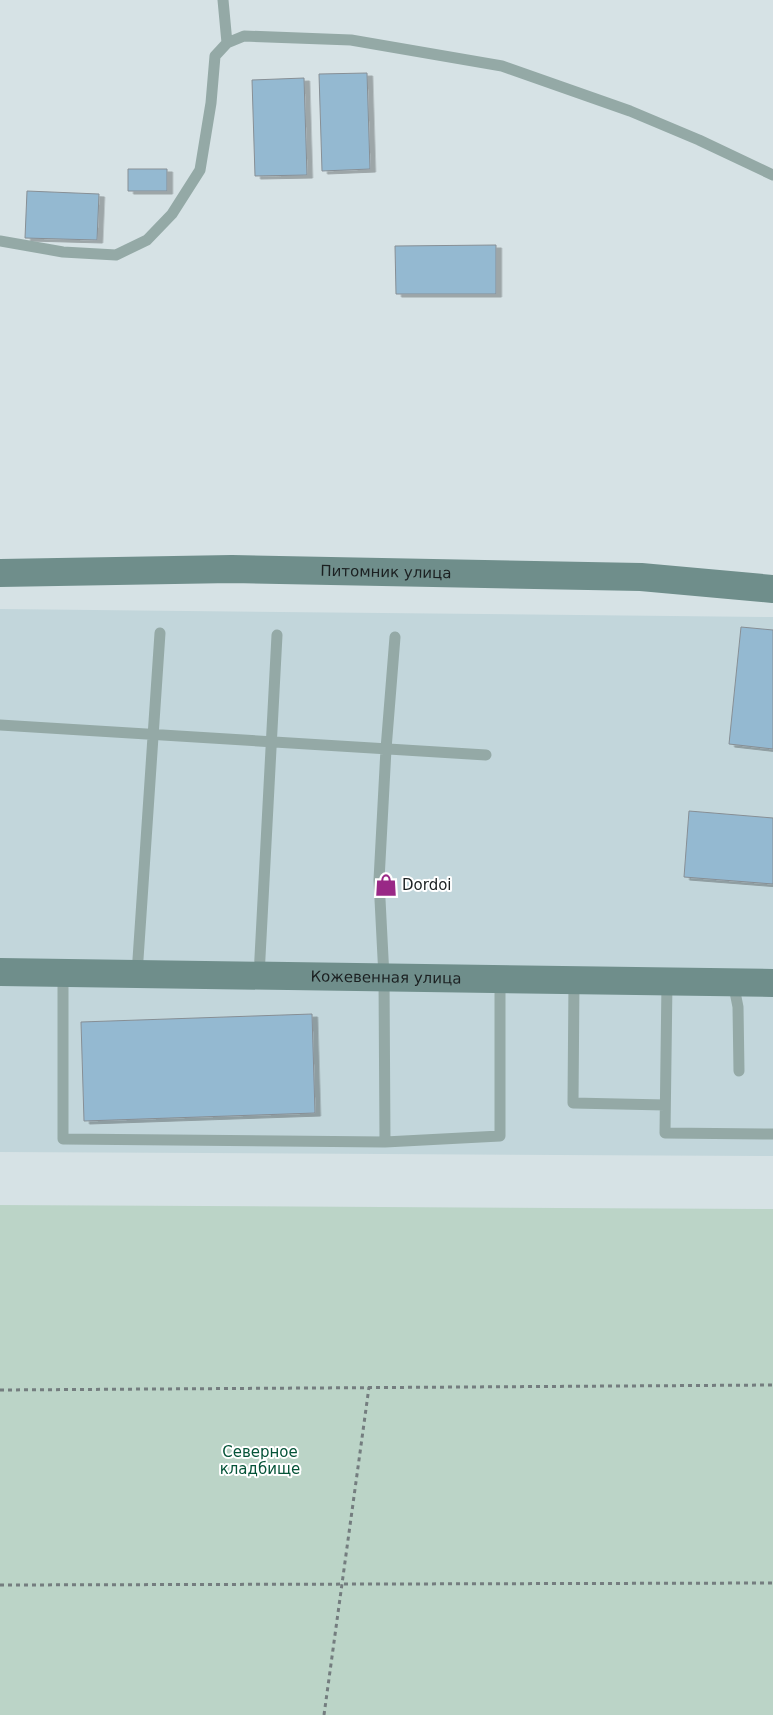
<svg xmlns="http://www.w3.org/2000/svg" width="773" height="1715" viewBox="0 0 773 1715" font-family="'DejaVu Sans',sans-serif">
<defs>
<filter id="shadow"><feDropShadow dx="5.5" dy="3" stdDeviation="0" flood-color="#0004"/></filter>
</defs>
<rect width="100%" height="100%" fill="#d6e2e5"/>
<path fill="#c2d6db" d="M0,609l773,8v539l-773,-4z"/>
<path fill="#bbd4c7" d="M0,1205l773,4v506h-773z"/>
<path fill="#94b9d1" stroke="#878f95" filter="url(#shadow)" d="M367,73l3,96 -48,2 -3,-97z
M304,78l3,97 -52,1 -3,-96z
M128,169h39v22h-39z
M27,191l72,3 -2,46 -72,-2z
M496,245v49h-100l-1,-48z
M741,627l32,3v119l-44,-5z
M689,811l84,7v66l-89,-7z
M312,1014l3,99 -231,8 -3,-99z"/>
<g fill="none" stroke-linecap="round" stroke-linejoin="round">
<path stroke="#747d7f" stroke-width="3" stroke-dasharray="4 4" stroke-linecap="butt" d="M0,1390l773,-5
M0,1585l773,-2
M324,1715l45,-328"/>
<path stroke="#94a9a6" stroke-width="11" d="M223,0l4,43
M0,241l63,11 53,3 31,-15 25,-26 28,-44 11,-67 4,-47 12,-13 17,-7 107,4 151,26 128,45 69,29 74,35
M0,725l486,30
M63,973v166l322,3 115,-6v-157
M137,974l23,-341
M259,976l18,-341
M574,980l-1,123 92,2
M667,982l-2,151 108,1
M733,982l5,25 1,64
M385,1142l-1,-165 -5,-97 7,-131 9,-112"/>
<g stroke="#6f8e8b" stroke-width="28">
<path id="s1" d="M0,573l232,-4 409,8 132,12"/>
<path id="s2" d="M0,972l773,11"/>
</g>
</g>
<defs>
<symbol id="shop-bare" viewBox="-9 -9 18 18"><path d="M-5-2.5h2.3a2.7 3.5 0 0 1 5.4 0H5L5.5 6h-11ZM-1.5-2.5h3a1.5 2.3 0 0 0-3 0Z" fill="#992886" stroke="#fff" stroke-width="2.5" paint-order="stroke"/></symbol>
</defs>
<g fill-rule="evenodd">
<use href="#shop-bare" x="370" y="869" width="32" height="32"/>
</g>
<g text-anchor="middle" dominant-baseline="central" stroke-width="4" stroke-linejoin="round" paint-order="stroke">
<g font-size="15" fill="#1b2021" stroke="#fff">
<text stroke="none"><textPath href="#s1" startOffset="386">Питомник улица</textPath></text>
<text stroke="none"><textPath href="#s2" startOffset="386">Кожевенная улица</textPath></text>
</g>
<g font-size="15" fill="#1b2021" stroke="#fff" text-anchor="start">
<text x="402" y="885">Dordoi</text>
</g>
<g font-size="15" fill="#055338" stroke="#fff">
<text x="260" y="1452">Северное<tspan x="260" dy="17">кладбище</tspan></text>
</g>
</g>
</svg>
